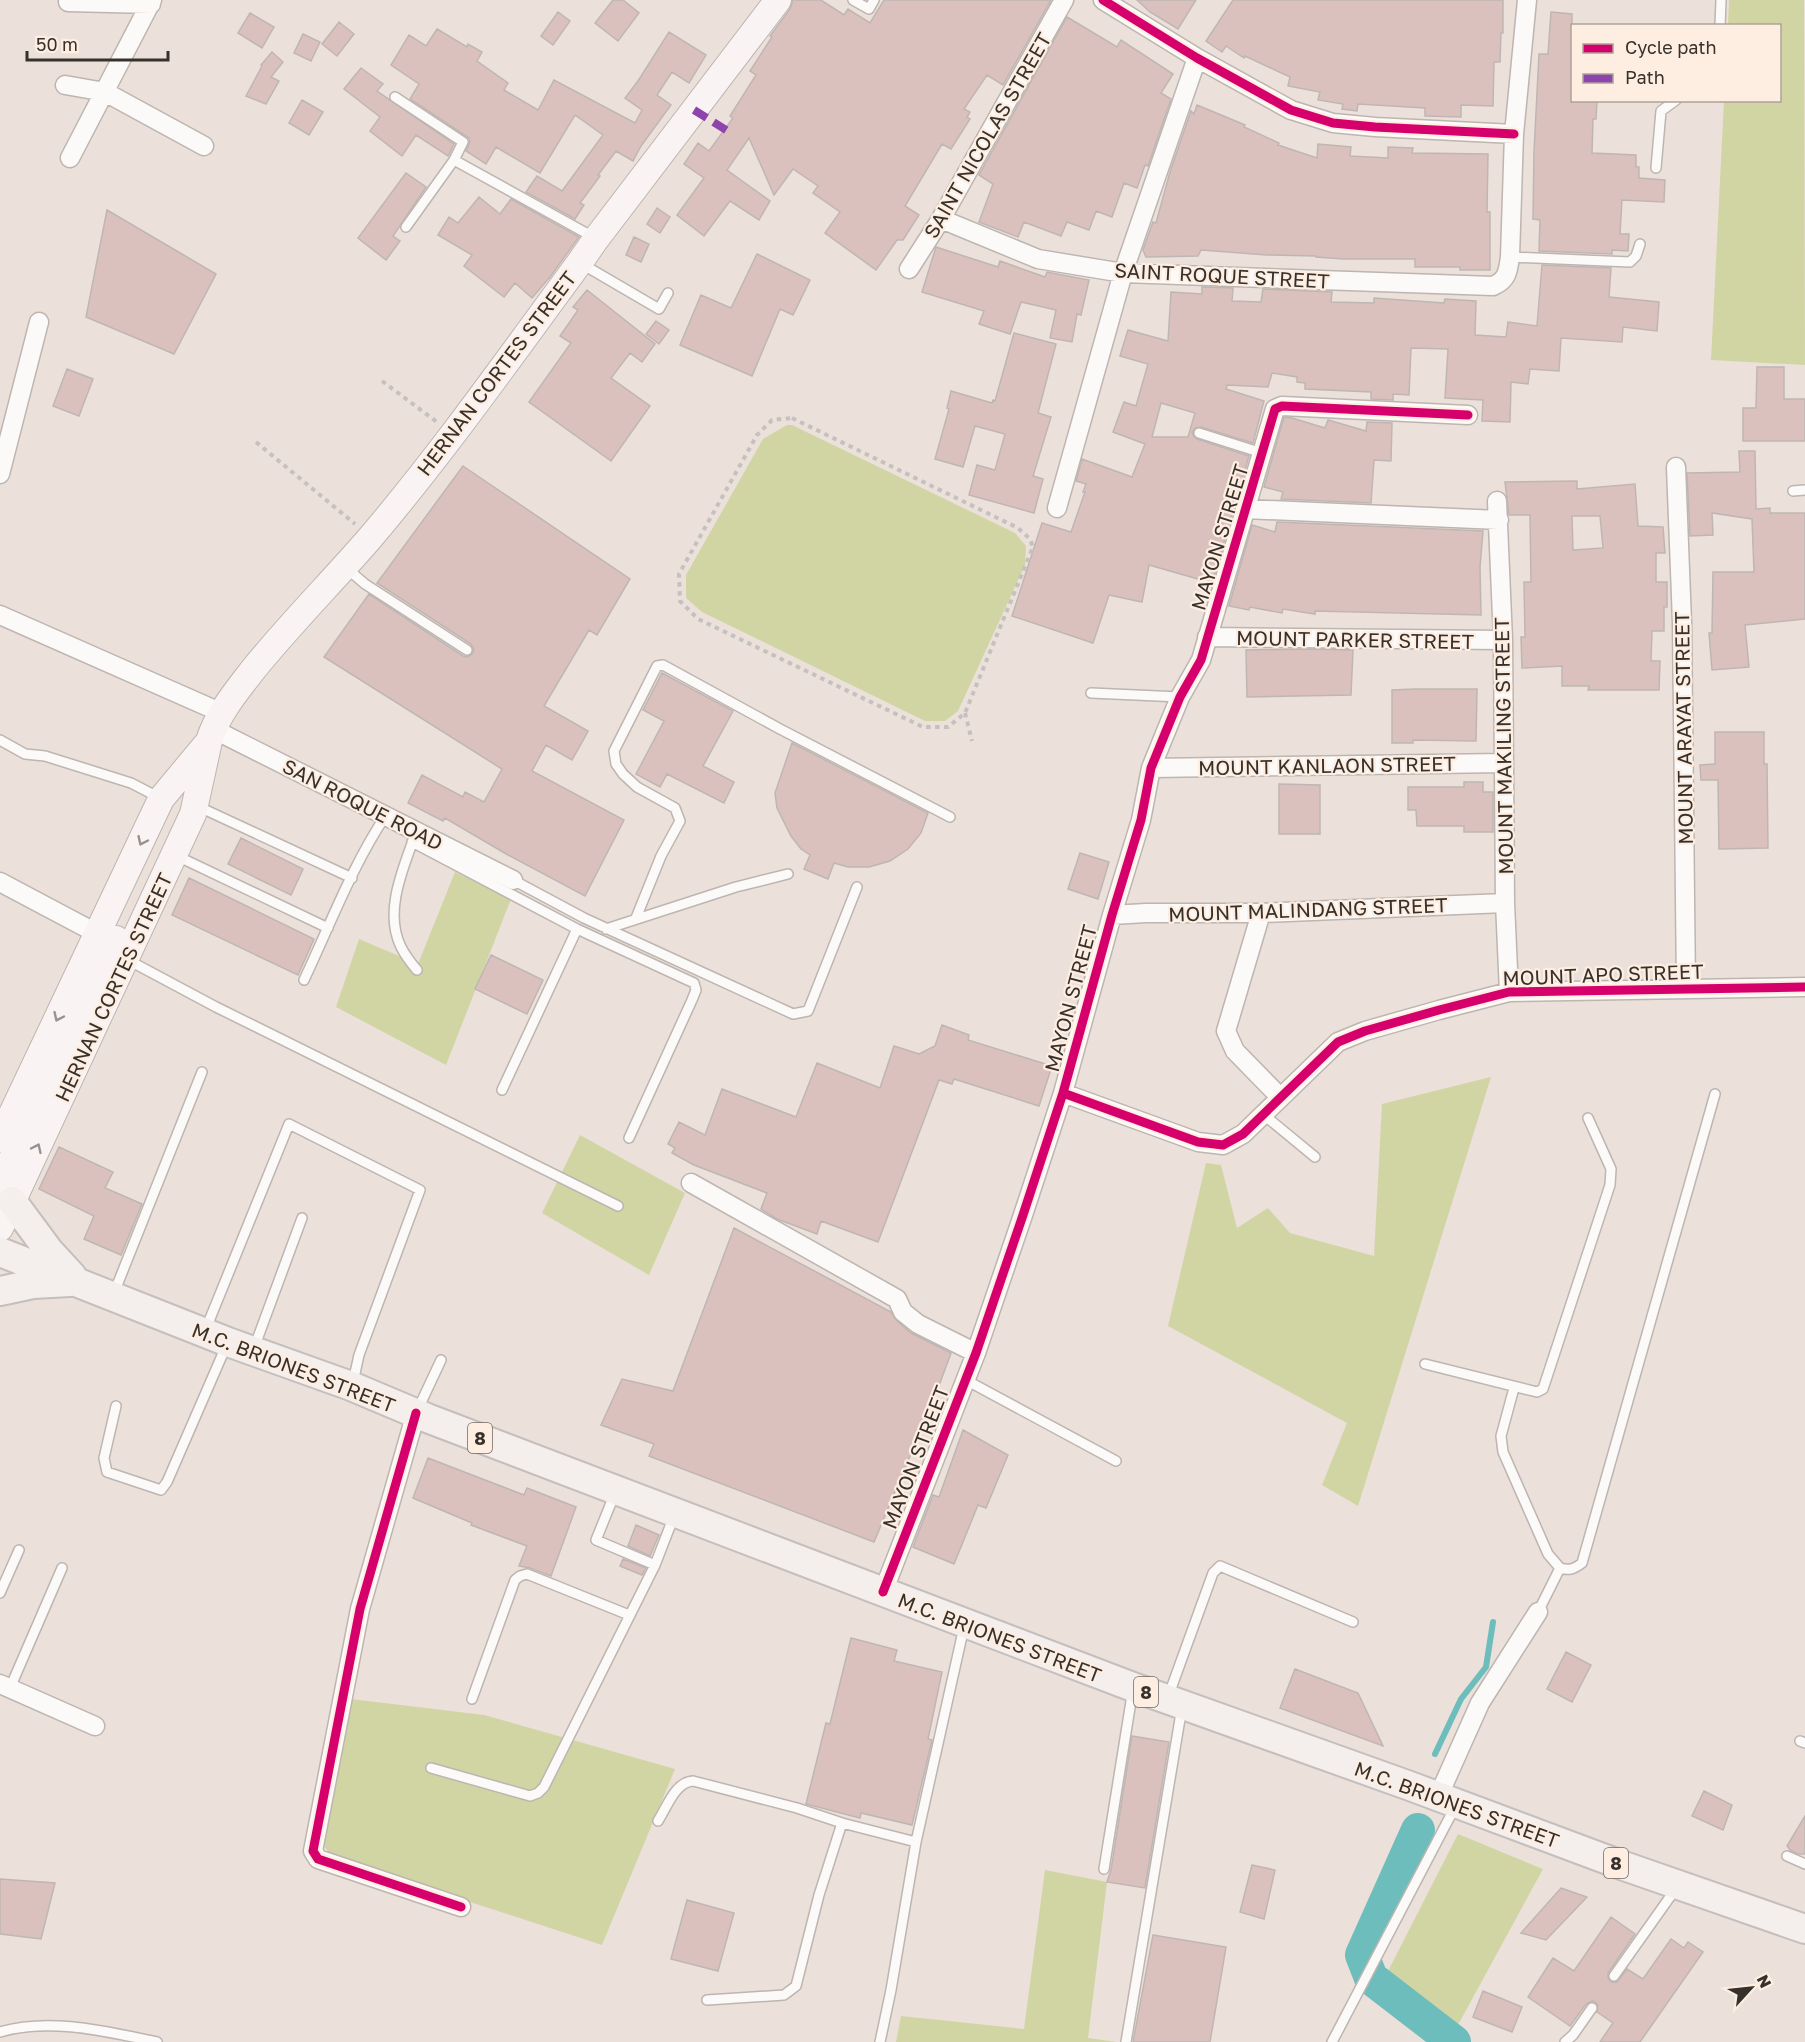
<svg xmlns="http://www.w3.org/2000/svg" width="1805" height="2042" viewBox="0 0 1805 2042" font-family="'Golos Text',sans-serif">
<rect width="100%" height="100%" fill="#ebe0da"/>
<path fill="#d1d5a4" d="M1729,0h75l1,365 -94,-5 13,-259 56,-1v-74l-52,-1z
M787,425h5l223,108 11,13 -1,19 -67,146 -13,10h-20l-223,-109 -16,-14v-23l77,-136z
M455,872l56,27 -65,166 -110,-58 23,-68 59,25z
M1491,1077l-133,429 -36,-21 25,-62 -179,-97 38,-163 15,2 16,63 31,-20 22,25 84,23 8,-152z
M580,1135l105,58 -36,82 -107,-62z
M351,1699l133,16 191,54 -73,176 -270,-88 -11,-15z
M1458,1834l85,35 -90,165 -68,-57z
M1045,1870l62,12 -19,156 29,4h-221l5,-26 123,13z"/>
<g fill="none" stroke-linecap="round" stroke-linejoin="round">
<path stroke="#6ebdbd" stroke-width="6" d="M1435,1754l26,-55 25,-32 7,-45"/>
<path stroke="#6ebdbd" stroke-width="34" d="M1418,1830l-56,125 9,23 83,64"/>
</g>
<path fill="#dac1bd" stroke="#bfb6b3" stroke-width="1.5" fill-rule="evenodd" d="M613,0h10l16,13 -21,28 -23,-18z
M793,0h28l23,15 4,-6 22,14 14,-23h167l-48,85 -16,-10 -23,34 6,3 -3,5 3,2 -19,30 -9,-5 -37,62 14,9 -16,25h-6l-21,30 -51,-37 15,-21 -27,-19 5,-7 -25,-17 -19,26 -25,-57 -22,32 43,31 -11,19 -29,-19 -26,35 -27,-21 27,-37 -20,-14 14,-21 11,8 24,-33 -3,-2 26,-41 -6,-4 22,-34 -2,-1 3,-4 17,-23z
M1137,0h59l-18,29 -28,-17z
M1233,0h270v33h-2l-1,29h-6l-1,44 -32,-1v12l-36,-1v-8l-67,-4 -1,7 -15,-2 1,-5 -25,-4 2,-8 -32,-6 2,-9 -45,-21 -1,2 -18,-12 -4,6 -16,-11z
M558,12l12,9 -17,24 -12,-9z
M1551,12l21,2v86h25l-1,19h-3l-1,34 44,2v12h3v11l26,2 -1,22 -42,-2 -2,34h9l-1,17 -16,-1v4l-73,-3 1,-31 -7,-1 1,-67 5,-98h9z
M250,13l24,14 -12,21 -24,-15z
M1067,17l50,30 4,-7 52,34 -12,19 10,6 -23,67 -3,-1 -8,23 -13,-5 -12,34 -16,-6 -7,19 -22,-8 -6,14 -37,-14 -6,15 -39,-15 14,-38 -14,-9z
M339,22l15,12 -17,22 -15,-12z
M437,29l30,18 1,-3 14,8 -5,9 31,22 -4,7 34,20 16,-30 81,43 7,-13 -17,-12 13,-17 31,-49 37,23 -17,28 -17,-11 -15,23 14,10 -30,41 -8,15 -17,-10 -18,24 2,1 -20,27 4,2 -9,14 -49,-27 11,-16 25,15 41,-56 -28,-20 -35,58 -44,-26 -10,17 -20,-13 4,-9 -1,-4 -59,-39 9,-15 -28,-19 18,-30 17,11z
M303,34l17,8 -9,19 -17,-8z
M272,52l11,10 -12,15 8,4 -13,23 -20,-8 16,-30 -1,-1z
M361,68l22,16 -6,7 77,53 -6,12 -32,-21 -14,21 -32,-25 10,-14 -36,-28z
M302,100l21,12 -14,23 -20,-12z
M1197,105l48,20 -1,2 35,16 -1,2 39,13 1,-14 33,3 -1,9 38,2v-11l25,1 -1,5 76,1 -1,58h3v58h-30v-3h-45v-8h-71l-28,-2v-1l-49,-1 -66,-5 -3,6 -52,1 -3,-7 10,-28 3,1 14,-51 21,-61 3,3z
M406,173l20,14 -33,49 7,5 -14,19 -28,-22z
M479,197l21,17 11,-15 68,38 -29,40 -18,21 -17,-15 -11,14 -40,-31 8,-11 -34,-20 11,-18 9,6z
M657,208l13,9 -10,16 -13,-9z
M107,210l109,64 -42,80 -88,-37z
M634,237l15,7 -8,18 -15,-7z
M936,247l62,20 2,-6 45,16 2,-5 42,8 -8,35 -4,-1 -5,28 -22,-4 6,-28 -35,-8 -11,32 -31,-10 5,-13 -62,-19z
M757,254l53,26 -17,35 -13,-6 -28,67 -72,-31 21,-50 30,13z
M1542,265l69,3 -2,29 50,5 -2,29 -34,-4 -1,15 -61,-4 -2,33 -29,-2 -2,15 -17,-2 -1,40 -28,-1 1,-21 -38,-2 3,-49 -37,-1 -2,47 -16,-1v6l-22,-1v-7l-66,-3v-6l-8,-1v-5l-25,-4 -4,14 -41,-2 -1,4 38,12 -11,42 -52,-16 -6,1 -3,4 2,5 3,2 52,17 -37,127 -63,-18 -7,37 -33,-7 -16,48 -81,-27 30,-93 29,9 14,-40h-2l3,-8 -10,-3 6,-22 50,18 13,-33 -32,-12 11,-30 12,4 12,-42 -28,-8 8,-26 40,11 3,-49 31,2v-7l31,1 -1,13 29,1 2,-13 69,3 -1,10 43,1v-5l70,5 1,-4 31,2 -1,34 31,2 2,-15 29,4zM1161,403l34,10 -7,24h-36z
M587,290l68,54 -13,18 -12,-9 -19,25 39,28 -39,55 -82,-59 42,-59 -11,-7 18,-26 -5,-3z
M656,321l13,9 -10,14 -13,-10z
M1014,333l42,11 -18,69 13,4 -18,59 10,3 -9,34 -65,-18 8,-30 18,5 10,-36 -30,-8 -12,41 -28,-8 14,-50 -2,-1 4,-17 41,12 1,-3 2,1z
M1757,367h27v32h21v42h-62v-33h13z
M67,369l26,10 -14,37 -26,-10z
M1284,417l8,1 33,10 3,-8 38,11 1,-9 25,1 -1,38 -17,-1 -3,43 -90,-4 2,-7 -19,-5z
M1739,451h16l1,58 14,-1v5h35v106l-60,6 4,42 -37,3 -3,-37h3l1,-61h41l-2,-53 -40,-6 1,22 -23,1 -3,-63 53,-1z
M463,466l167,113 -33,56 -8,-5 -45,76 44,25 -3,6 -13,23 -26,-15 -14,26 92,49 -39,76 -77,-41 -63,-37 -2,3 -35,-18 14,-28 41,22 2,-5 19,10 18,-33 -178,-112 45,-63 94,62 4,1 5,-3 2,-4 -3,-6 -94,-61z
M1577,481v8l58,-5 3,42 25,1 2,26h-9v29h11v25h-3v24h-12l-1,30h9l-1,29h-71l1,-4h-27v-20l-40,2 -1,-31h4l-1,-55h7l-1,-67h-21l-4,-33zM1572,516h28l3,32 -30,2z
M1277,522l206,9 -3,36 1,48 -166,-4v3l-32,-5 -1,4 -32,-6 -1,3 -20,-4 23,-81 23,7z
M1311,649l42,1 -2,45 -104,2 -1,-47z
M662,673l71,38 -30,55 31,16 -10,21 -57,-29 -7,13 -24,-13 28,-53 -21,-11z
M1415,689h62l-1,52 -63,-1v3h-21v-53z
M1715,732h49v32h3l1,84 -49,1 -1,-69h-17l-1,-15 15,-1z
M792,743l136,70 -7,20 -13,16 -18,12 -21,6h-21l-14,-4 -6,16 -24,-10 6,-14 -9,-6 -10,-13 -14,-28 -2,-15z
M1464,782h19v10h10v40h-29v-6h-47l-1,-16h-8v-23h56z
M1279,784l41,1v49h-41z
M241,838l62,31 -12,26 -63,-31z
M1080,853l29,9 -11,37 -30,-10z
M189,878l125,61 -16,36 -126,-60z
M491,955l52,25 -16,34 -52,-25z
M942,1025l27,10 -1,5 84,26 -13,40 -85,-27 -2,5 -13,-4 -61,162 -57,-21 -4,13 -40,-15 -16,-10 6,-16 -73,-28 -22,-12 3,-5 -7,-4 11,-22 26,13 17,-46 74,28 21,-54 63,25 14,-42 25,8 16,-8z
M59,1147l54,25 -8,16 37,16 -21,51 -37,-16 10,-23 -55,-27z
M734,1228l157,84 5,8 15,13 40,20 -17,46 -60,143 -225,-86 5,-12 -53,-19 21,-46 51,12z
M963,1430l45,25 -22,53 -8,-3 -24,59 -41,-17 20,-52 6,2z
M428,1458l96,37 3,-7 49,19 -25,69 -21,-8 -11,-2 8,-20 -56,-21 1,-2 -59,-25z
M636,1525l23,10 -9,21 -22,-10z
M623,1559l23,9 -4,7 -22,-9z
M851,1638l46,12 -3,11 48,11 -14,67 4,1 -20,85 -51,-12 -1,5 -54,-14 20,-81 4,1z
M1566,1652l25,13 -19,37 -25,-13z
M1295,1669l63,24 25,53 -103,-38z
M1132,1736l37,6 -24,146 -38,-6 4,-12z
M1704,1791l28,14 -9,25 -31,-14z
M1805,1816v38h-7l-8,-4 -3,-4z
M1252,1865l23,5 -11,49 -24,-7z
M0,1879l55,4 -14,56 -41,-5z
M1561,1888l26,9 -41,43 -25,-7z
M687,1900l47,13 -16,58 -47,-12z
M1611,1917l24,17 -27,39v5l3,4h6l10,-13 16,10 28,-40 13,9 4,-6 15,10 -63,90h-40l13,-19 -16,-11 1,-6 -3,-4 -3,-1 -6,3 -16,22 -42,-29 25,-39 21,13z
M1153,1935l73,12 -16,95h-77z
M1483,1991l39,16 -10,25 -39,-15z"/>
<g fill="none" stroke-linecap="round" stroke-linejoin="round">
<defs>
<path id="lane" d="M853,0l16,9 5,-9
M1720,26l1,-26
M395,97l68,45 -9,18
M1656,168l5,-57 15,-11
M406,227l48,-67 141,78
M1510,257l120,5 6,-6 4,-12
M582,264l77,45 9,-16
M1199,433l63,20
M1793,491l12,-1
M345,567l20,17 102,66
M1091,693l89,4
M0,740l25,14 20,2 86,27 29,15
M197,806l155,72
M414,838c-12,33 -30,75 -13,109 4,8 10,16 16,23
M412,842l165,87 117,54 2,7 -4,10 -63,138
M177,856l151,72
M513,880l71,38 209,96 15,-3 49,-124
M636,918l25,-62 19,-35 -5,-13 -38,-21 -14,-13 -7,-10 -2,-13 43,-85 6,-1 117,64 170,88
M606,929l130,-42 52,-13
M128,960l88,47 402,199
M304,980c26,-55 48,-114 82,-165
M502,1090l75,-161
M1264,1115l51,42
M114,1293l88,-221
M205,1331l84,-207 131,66 -61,165 -6,27
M254,1348l48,-130
M1425,1364l112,28 6,-3 67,-204 1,-16 -23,-51
M964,1379l152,82
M1514,1388l-13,48 2,16 45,102 12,14
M116,1406l-12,52 3,14 54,18 6,-8 60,-138
M418,1409l23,-49
M615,1493l-19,47 59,25
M0,1593l19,-43
M1538,1612l22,-44c9,3 14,1 22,-5l133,-469
M10,1688l52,-120
M1168,1697l45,-124 7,-7 133,56
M472,1699l43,-119 5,-4 7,-2 102,41
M1800,1741l5,2
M431,1768l99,28 8,-3 6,-6 111,-222 19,-49
M658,1821c9,-14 17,-39 35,-40l104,27 45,15
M1787,1856l18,8
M1104,1869l29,-180
M1614,1976l63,-89
M707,2000l77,-5 12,-9 23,-91 23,-72 74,19
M0,2032c50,-15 108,0 157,10
M880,2042l11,-52 25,-148 48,-215
M1126,2042l56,-335
M1332,2042l123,-235
M1565,2042l8,-7 19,-27"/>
<path id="street" d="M1103,0l94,58 94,52 42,13 42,4 139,7
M68,2l83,2
M65,85l40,7 99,54
M70,158l82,-158
M941,219l97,40 85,14 370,13c14,-6 15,-14 17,-29l4,-123 13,-134
M909,269l32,-50 123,-219
M1676,467l6,155 4,367
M0,474l39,-152
M1497,501l6,139 2,263 4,89
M1057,508l66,-235 74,-215
M1245,509l254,11
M0,615l222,98
M1207,637l296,3
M213,729l300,151
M1151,768l353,-5
M0,882l98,52
M1261,913l-35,118 9,20 45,46
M1112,915l34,-2h115l244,-10
M1063,1093l135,49 25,3 20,-11 95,-92 27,-11 74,-21 70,-18 296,-5
M691,1183l206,116 6,13 15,12 58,29
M416,1413l-56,196 -47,242 5,8 143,48
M883,1592l93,-239 47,-138 40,-122 49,-178 29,-95 10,-52 29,-71 21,-37 74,-251 7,-3 186,9
M0,1684l95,42
M1438,1797l42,-94 58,-91"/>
<path id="secondary" d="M0,1139l161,-340 44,-53
M0,1184l116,-245
M0,1228l193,-414 16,-73c8,-26 26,-48 43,-70 37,-46 79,-88 118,-133 74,-87 142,-184 210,-276l16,-23 182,-239"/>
<path id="primary" d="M12,1201l37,50 23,25
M0,1252l228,90 123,44 76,32 706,269 277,99 214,80 181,63
M0,1291l33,-7 37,-2"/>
</defs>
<use href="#lane" stroke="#bdb5b0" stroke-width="12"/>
<use href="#street" stroke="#bdb5b0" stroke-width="21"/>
<use href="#secondary" stroke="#bdb5b0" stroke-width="28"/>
<use href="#primary" stroke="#c4bfbc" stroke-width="32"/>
<path stroke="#c5c1bf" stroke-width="4" stroke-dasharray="4.5 4.5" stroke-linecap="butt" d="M382,381l55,41
M792,418l226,110 12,11 3,8 -68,166 -17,14h-25l-225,-108 -18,-18 -1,-27 78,-139 15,-15z
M256,442l99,82
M965,713l7,28"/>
<use href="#lane" stroke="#fcfaf9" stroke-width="9"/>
<use href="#street" stroke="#fcfaf9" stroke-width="18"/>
<use href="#secondary" stroke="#f9f4f3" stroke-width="26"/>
<use href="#primary" stroke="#f4eeec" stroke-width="28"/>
<path stroke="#8e44ad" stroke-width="8" stroke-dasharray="15 8" stroke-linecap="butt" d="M694,110l37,23"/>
<defs>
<path id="cycleway" d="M1103,0l94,58 94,52 42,13 42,4 139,7
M1063,1093l135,49 25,3 20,-11 95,-92 27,-11 74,-21 70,-18 296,-5
M416,1413l-56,196 -47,242 5,8 143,48
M883,1592l93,-239 47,-138 40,-122 49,-178 29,-95 10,-52 29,-71 21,-37 74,-251 7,-3 186,9"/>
</defs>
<use href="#cycleway" stroke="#feede1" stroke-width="13"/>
<use href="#cycleway" stroke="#d6006c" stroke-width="9"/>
</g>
<defs><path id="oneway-chevron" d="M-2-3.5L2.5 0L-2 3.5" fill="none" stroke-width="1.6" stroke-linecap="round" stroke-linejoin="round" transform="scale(1.5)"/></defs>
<g stroke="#989290">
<use href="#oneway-chevron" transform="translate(142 841) rotate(115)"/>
<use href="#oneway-chevron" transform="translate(58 1017) rotate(115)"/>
<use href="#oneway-chevron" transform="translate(37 1148) rotate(-65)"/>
</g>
<g text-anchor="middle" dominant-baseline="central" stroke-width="4.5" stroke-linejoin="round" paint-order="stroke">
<g fill="#feede1" stroke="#736962" stroke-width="1.5">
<rect x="468" y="1423" width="24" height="30" rx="4.5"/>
<rect x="1134" y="1677" width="24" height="30" rx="4.5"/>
<rect x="1604" y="1848" width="24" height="30" rx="4.5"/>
</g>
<g font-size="18" font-weight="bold" fill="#37312c">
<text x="480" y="1438">8</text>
<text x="1146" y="1692">8</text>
<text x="1616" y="1863">8</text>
</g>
<g font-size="20" fill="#37312c" stroke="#feede1">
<text transform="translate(987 135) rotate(-60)">SAINT NICOLAS STREET</text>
<text transform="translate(1222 275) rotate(3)">SAINT ROQUE STREET</text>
<text transform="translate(496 373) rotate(-53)">HERNAN CORTES STREET</text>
<text transform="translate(1219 537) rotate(-73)">MAYON STREET</text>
<text transform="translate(1355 639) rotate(1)">MOUNT PARKER STREET</text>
<text transform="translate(1683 728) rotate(-91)">MOUNT ARAYAT STREET</text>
<text transform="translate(1503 746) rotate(-91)">MOUNT MAKILING STREET</text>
<text transform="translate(1327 765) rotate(-1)">MOUNT KANLAON STREET</text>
<text transform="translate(363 804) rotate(27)">SAN ROQUE ROAD</text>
<text transform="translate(1308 909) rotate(-2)">MOUNT MALINDANG STREET</text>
<text transform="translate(1603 974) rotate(-2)">MOUNT APO STREET</text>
<text transform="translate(113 987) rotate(-65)">HERNAN CORTES STREET</text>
<text transform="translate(1070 998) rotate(-75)">MAYON STREET</text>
<text transform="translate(294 1367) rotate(21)">M.C. BRIONES STREET</text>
<text transform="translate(915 1457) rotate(-69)">MAYON STREET</text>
<text transform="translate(1000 1637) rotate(21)">M.C. BRIONES STREET</text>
<text transform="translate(1457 1804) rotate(20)">M.C. BRIONES STREET</text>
</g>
</g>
<rect x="1571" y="24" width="210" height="78" fill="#feede1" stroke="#aea299" stroke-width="1.5"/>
<rect x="1583" y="44" width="30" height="9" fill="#d6006c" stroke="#aea299" stroke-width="1.5"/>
<text x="1625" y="54" font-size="18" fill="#37312c">Cycle path</text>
<rect x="1583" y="74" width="30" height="9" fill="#8e44ad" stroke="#aea299" stroke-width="1.5"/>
<text x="1625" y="84" font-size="18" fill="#37312c">Path</text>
<g transform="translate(1751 1988) rotate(63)" stroke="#feede1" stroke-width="4.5" paint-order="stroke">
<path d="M0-4.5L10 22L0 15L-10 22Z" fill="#37312c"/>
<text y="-9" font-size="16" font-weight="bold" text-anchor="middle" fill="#37312c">N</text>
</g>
<path d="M27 51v9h141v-9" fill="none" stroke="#37312c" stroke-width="3"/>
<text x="36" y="51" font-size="18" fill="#37312c" stroke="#feede1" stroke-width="4.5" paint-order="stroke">50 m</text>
</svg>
